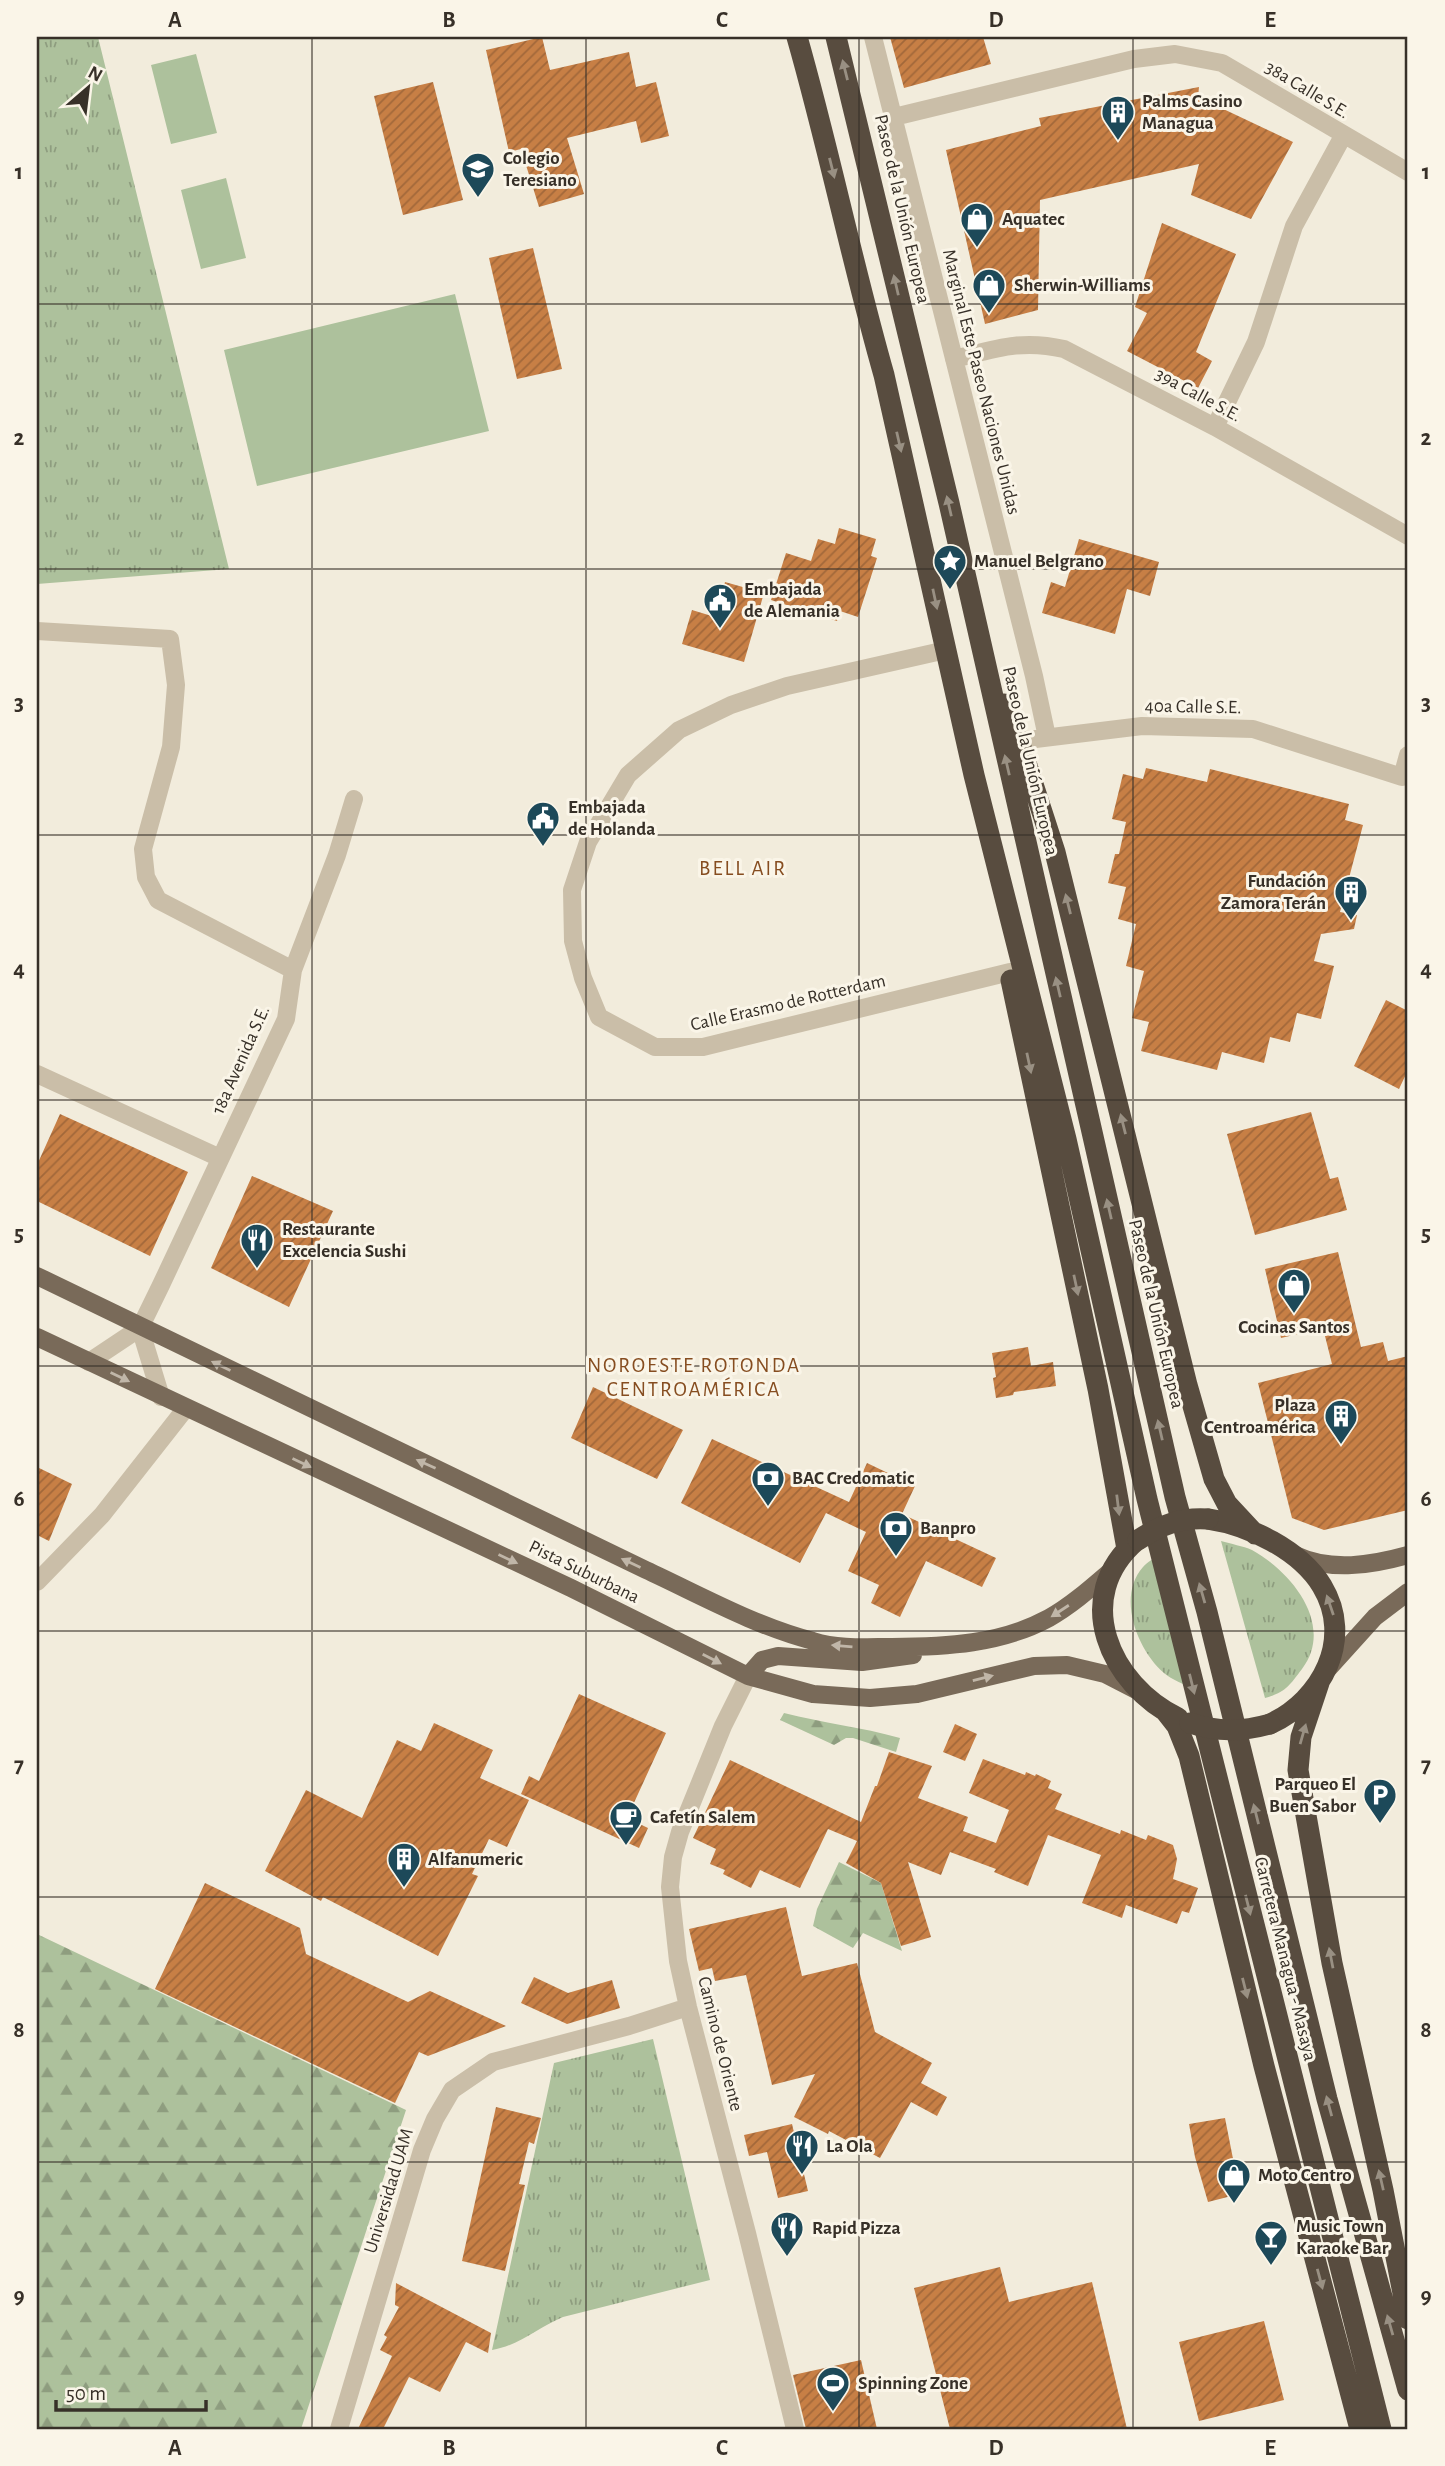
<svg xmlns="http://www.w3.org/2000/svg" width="1445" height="2466" viewBox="0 0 1445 2466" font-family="'Alegreya Sans',sans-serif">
<defs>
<pattern id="grass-tufts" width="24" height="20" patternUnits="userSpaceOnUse" patternTransform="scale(1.75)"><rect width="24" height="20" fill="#adc19c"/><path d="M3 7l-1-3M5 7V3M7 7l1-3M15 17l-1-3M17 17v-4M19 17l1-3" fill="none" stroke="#8e9d7f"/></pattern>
<pattern id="forest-firs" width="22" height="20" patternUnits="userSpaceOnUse" patternTransform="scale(1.75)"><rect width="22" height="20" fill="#adc19c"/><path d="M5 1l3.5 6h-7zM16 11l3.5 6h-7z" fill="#8e9d7f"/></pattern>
<pattern id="building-hatch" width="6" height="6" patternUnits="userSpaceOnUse" patternTransform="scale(1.75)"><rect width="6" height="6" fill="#c77f45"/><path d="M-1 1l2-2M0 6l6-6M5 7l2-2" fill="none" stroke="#a2683a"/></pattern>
</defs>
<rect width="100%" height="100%" fill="#f2ecdc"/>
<path fill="url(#grass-tufts)" d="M37,37h61l131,532 -192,15z
M1221,1541c10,3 22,5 31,9 40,22 83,75 50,119 -13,17 -16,23 -37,29z
M1160,1555l33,134c-9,-5 -21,-9 -29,-16 -26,-22 -48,-76 -21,-106 4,-5 12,-9 17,-12z
M653,2039l57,241 -147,37c-24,10 -45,29 -71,33l62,-287z"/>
<path fill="url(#forest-firs)" d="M784,1713c39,10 77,14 116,25l-4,14 -43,-14h-7l-12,7 -54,-25z
M839,1862l42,21 21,68 -39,-18 -10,15 -40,-22 4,-17z
M37,1934l369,176 -105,319h-264z"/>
<path fill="#adc19c" d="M196,54l21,79 -46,11 -20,-79z
M226,178l20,80 -45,11 -20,-79z
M455,294l34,137 -232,55 -33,-136z"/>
<path fill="url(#building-hatch)" d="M542,37l8,33 79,-18 7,35 20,-5 13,54 -28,7 -5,-22 -69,17 17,56 -45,13 -18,-58 -12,3 -23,-102z
M890,37h93l8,27 -87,24z
M433,82l30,118 -60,15 -29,-119z
M1199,87l-1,10 95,45 -42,77 -60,-24 8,-31 -159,36 -2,110 -53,14 -39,-174 95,-24 -2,-8z
M1162,223l74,31 -40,98 16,9 -14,27 -71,-37 20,-38 -12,-6z
M533,248l29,121 -45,10 -28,-121z
M839,528l37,11 -5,17 6,2 -19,59 -18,-6 -3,10 -66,-21 15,-47 25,8 7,-22 17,5z
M1079,539l80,23 -9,34 -23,-7 -12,45 -73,-21 9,-31 14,5z
M725,582l39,11 -20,69 -62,-18 10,-34 23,7z
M1146,768l61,14 3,-13 139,35 -4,16 18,5 -23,87 17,3 -3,14 -33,5 -7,27 20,5 -13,53 -24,-6 -7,29 -20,-5 -6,26 -42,-11 -5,18 -76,-19 8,-29 -17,-4 12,-47 -18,-5 10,-42 -18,-5 8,-32 -18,-4 7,-29h4l7,-32 -14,-3 11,-45 20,5z
M1386,1000l22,11v59l-9,19 -45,-23z
M1311,1112l19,67 8,-2 9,33 -92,25 -28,-101z
M60,1114l128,58 -38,84 -113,-55v-36z
M252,1176l81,35 -44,96 -78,-39z
M1338,1252l23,95 22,-5 5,19 20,-5v154l-84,20 -32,-12 -34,-135 74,-19 -9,-36 -42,10 -16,-69z
M1028,1347l3,19 22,-4 3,24 -42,6 -1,3 -17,3 -3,-20 3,-1 -4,-24z
M593,1387l90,43 -26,49 -86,-41z
M712,1439l137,63 18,-39 48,23 -13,28 94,44 -14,29 -56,-26 -26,56 -29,-14 8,-18 -31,-14 18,-39 -40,-19 -26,50 -119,-60z
M37,1467l35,17 -23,57 -12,-6z
M579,1694l87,39 -39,85 21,10 -9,20 -118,-54 8,-18 10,5z
M434,1723l59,27 -13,28 49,22 -22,47 -18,-8 -17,35 6,2 -40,80 -115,-59 -2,4 -56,-30 41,-81 56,28 35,-78 24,11z
M955,1724l22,10 -12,27 -22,-9z
M889,1752l43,14 -14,32 50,19 -5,14 33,12 13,-33 -40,-17 14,-34 42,16 1,-3 9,4 1,-2 15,7 -3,7 14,6 -7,15 65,25 1,-4 25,10 2,-5 25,10 4,14 -4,20 25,9 -9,25 -7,-2 -5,13 -51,-19 -4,13 -40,-15 19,-48 -53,-20 -20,51 -34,-14 2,-3 -46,-17 -9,23 -33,-13 23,75 -30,9 -20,-63 -35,-20 11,-22 -29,-12 -28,59 -40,-18 -9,18 -28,-14 2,-4 -15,-6 6,-15 -23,-11 37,-78 131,62 14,-36h2z
M205,1883l95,45 6,26 102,48 22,-11 76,35 -78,30 -9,-4 -24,51 -240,-114z
M786,1907l16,69 55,-13 18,69 57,31 -11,20 26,14 -10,19 -26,-14 -31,56 -51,-27 -1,3 -34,-17 21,-43 -43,11 -26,-110 -31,6 -3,-13 -13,3 -10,-42z
M534,1977l34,16 44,-13 8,28 -53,16 -46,-21z
M496,2107l45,11 -7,26 -5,-2 -10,42 6,1 -20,86 -43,-10z
M1225,2118l11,56 2,-1 5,20 -35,9 -13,-45 -6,-33z
M792,2124l16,67 -30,7 -11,-46 -18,4 -5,-21z
M1000,2267l9,35 83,-20 35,147h-177l-36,-141z
M396,2283l95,50 -3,20 -22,-11 -26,50 -31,-15 -26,52h-25l34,-73 -12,-6 7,-13 -3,-2 15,-28 -4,-2z
M1264,2321l20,79 -85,21 -20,-79z
M861,2360l16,69h-71l-13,-54z"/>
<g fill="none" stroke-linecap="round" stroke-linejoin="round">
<path stroke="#cabea8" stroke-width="18" d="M873,37l161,639 13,61
M894,117l240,-58 41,-5 47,9 186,109
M954,359c41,-10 67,-20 110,-10l151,78 193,109
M1215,427l41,-85 38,-116 49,-90
M37,631l133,8 6,46 -5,62 -28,102 3,28 12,23 135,70
M946,650l-159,36 -56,19 -52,25 -51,45 -40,67 -16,48 1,51 10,37 16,39 56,30h48l307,-75
M1019,741l123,-15 111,3 149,48 6,-22
M37,1074l183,84
M140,1328l21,69
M89,1362l51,-34 21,-43 125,-266 7,-49 44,-115 17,-56
M37,1582l65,-67 84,-107
M748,1676l-25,50 -43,106 -7,25 -3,30 8,74 10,46 59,226 48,196
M339,2429l83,-279 13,-31 17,-29 41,-28 136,-36 59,-19"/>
<path stroke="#796a59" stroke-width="18" d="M37,1276l609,294c54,25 109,56 167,71 26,8 52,6 79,6 54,0 109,-3 157,-29 23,-13 43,-31 64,-49
M37,1337l534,251 177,88 65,18 57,4 47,-4 117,-28 33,-1 38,9 33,17
M1295,1555c36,17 77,10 113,0
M1328,1669l47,-52 33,-25
M748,1676l14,-16 16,-4 84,6 51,-7"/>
<path stroke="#584c3f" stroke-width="21" d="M797,37c32,112 55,226 87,338l90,400 92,364 81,360 234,930
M836,37l113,466 226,994 32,115 120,487 81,291
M1004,704l15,37 36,111 132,533 27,94 13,25 28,30
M1011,980l87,409 29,160
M1208,1519c41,6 92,31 114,67 32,53 0,114 -52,138
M1137,1540c-67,57 -27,145 41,178
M1319,1683l-18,54 -3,33 34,193 51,227 25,129
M1166,1712l11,14 12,30 75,310 96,363"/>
<path stroke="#584c3f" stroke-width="21" d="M1138,1540c23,-15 43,-23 70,-21
M1190,1723c28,9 51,9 80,1"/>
</g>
<defs><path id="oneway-solid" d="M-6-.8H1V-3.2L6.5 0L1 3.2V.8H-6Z" transform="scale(1.75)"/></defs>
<g fill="#999083">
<use href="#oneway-solid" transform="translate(845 70) rotate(-104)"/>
<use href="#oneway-solid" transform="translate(832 168) rotate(76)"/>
<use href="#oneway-solid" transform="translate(896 285) rotate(-103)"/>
<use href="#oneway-solid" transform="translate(899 442) rotate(77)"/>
<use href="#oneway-solid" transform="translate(949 506) rotate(-103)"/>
<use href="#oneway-solid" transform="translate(935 599) rotate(78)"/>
<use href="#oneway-solid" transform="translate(1007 765) rotate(-103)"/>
<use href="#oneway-solid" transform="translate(1068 904) rotate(-104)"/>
<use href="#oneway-solid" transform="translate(1058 987) rotate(-103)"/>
<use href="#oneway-solid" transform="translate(1029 1063) rotate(78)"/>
<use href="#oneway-solid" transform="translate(1123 1124) rotate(-104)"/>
<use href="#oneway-solid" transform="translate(1109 1209) rotate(-103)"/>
<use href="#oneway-solid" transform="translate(1076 1285) rotate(78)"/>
<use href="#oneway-solid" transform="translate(1160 1430) rotate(-103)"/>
<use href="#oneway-solid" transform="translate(1118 1505) rotate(83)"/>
<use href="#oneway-solid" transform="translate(1202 1593) rotate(-106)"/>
<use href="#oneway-solid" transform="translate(1330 1605) rotate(-109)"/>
<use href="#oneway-solid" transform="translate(1192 1684) rotate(76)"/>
<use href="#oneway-solid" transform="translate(1303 1734) rotate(-74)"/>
<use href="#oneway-solid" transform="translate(1256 1814) rotate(-104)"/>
<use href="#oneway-solid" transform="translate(1248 1905) rotate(76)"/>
<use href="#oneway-solid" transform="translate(1331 1958) rotate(-101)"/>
<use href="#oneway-solid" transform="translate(1245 1988) rotate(76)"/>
<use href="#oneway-solid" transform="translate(1329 2106) rotate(-105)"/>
<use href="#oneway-solid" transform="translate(1381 2180) rotate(-103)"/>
<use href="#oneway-solid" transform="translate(1320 2279) rotate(75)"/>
<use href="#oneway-solid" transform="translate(1390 2325) rotate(-106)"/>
</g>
<g fill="#c0b6a8">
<use href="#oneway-solid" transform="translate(221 1366) rotate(-154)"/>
<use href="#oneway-solid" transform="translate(120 1377) rotate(26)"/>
<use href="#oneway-solid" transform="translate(302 1463) rotate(25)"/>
<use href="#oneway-solid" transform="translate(426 1464) rotate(-156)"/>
<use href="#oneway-solid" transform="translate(508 1559) rotate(25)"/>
<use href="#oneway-solid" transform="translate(631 1563) rotate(-155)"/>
<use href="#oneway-solid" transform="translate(1060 1611) rotate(147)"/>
<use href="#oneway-solid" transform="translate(842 1646) rotate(-175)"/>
<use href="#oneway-solid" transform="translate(712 1659) rotate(27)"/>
<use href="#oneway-solid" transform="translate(983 1678) rotate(-14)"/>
</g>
<path fill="none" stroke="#373028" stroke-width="2" stroke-opacity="0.55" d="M312,37v2392M586,37v2392M859,37v2392M1133,37v2392M37,304h1371M37,569h1371M37,835h1371M37,1100h1371M37,1366h1371M37,1631h1371M37,1897h1371M37,2162h1371"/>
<defs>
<symbol id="building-pin" viewBox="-11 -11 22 30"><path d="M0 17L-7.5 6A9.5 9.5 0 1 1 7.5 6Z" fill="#1d4959" stroke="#faf5e8"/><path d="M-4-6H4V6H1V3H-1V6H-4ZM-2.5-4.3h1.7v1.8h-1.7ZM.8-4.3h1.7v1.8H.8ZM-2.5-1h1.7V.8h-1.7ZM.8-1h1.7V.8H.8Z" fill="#fff"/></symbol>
<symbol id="school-pin" viewBox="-11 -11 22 30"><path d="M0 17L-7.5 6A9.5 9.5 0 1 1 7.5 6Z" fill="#1d4959" stroke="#faf5e8"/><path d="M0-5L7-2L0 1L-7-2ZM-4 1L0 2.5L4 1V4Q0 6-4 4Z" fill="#fff"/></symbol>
<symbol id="shop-pin" viewBox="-11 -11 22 30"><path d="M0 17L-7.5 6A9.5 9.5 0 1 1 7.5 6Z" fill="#1d4959" stroke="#faf5e8"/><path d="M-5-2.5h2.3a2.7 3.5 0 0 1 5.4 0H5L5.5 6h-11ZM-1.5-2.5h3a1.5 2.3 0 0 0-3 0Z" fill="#fff"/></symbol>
<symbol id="sight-pin" viewBox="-11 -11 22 30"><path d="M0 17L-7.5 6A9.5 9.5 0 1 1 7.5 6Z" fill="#1d4959" stroke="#faf5e8"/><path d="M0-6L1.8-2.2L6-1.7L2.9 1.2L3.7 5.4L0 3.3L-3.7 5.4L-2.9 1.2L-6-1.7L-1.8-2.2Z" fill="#fff"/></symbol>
<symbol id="civic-pin" viewBox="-11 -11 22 30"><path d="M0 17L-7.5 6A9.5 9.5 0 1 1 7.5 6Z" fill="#1d4959" stroke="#faf5e8"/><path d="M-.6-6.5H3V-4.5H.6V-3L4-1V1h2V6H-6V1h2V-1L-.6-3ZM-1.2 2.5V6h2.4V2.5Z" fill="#fff"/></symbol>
<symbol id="restaurant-pin" viewBox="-11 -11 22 30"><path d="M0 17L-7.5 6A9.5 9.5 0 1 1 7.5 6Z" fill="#1d4959" stroke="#faf5e8"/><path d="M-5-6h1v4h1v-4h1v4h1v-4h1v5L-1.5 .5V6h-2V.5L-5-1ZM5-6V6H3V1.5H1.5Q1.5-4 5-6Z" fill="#fff"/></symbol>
<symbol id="bank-pin" viewBox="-11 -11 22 30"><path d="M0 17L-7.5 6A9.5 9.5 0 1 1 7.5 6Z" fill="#1d4959" stroke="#faf5e8"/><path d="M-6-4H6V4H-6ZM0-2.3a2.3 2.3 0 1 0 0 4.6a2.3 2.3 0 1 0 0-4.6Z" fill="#fff"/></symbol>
<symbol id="parking-pin" viewBox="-11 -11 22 30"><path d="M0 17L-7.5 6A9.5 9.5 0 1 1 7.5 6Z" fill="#1d4959" stroke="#faf5e8"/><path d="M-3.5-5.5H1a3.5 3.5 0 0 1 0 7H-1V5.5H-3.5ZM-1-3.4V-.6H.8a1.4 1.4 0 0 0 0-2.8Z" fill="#fff"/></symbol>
<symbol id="cafe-pin" viewBox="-11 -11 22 30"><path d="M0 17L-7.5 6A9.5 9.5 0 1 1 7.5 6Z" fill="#1d4959" stroke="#faf5e8"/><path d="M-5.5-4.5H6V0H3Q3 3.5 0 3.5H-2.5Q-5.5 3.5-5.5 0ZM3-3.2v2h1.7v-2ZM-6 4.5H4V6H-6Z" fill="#fff"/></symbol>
<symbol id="bar-pin" viewBox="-11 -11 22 30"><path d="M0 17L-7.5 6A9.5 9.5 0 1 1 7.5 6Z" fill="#1d4959" stroke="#faf5e8"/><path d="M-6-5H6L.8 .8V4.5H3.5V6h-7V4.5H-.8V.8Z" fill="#fff"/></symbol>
<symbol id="stadium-pin" viewBox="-11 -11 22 30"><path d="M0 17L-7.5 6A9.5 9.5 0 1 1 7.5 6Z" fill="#1d4959" stroke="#faf5e8"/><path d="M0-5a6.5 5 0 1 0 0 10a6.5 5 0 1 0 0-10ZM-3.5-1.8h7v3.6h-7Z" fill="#fff"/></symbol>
</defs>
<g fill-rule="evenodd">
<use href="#building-pin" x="1099" y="93" width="38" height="52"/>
<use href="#school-pin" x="459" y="150" width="38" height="52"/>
<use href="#shop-pin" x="958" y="200" width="38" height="52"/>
<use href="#shop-pin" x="970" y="266" width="38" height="52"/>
<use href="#sight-pin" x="931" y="542" width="38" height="52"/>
<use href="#civic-pin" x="701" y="581" width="38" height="52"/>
<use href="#civic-pin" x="524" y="799" width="38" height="52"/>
<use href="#building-pin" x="1332" y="873" width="38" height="52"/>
<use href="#restaurant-pin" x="238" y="1221" width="38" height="52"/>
<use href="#shop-pin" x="1275" y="1266" width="38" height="52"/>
<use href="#building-pin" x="1322" y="1397" width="38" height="52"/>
<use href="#bank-pin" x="749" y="1459" width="38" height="52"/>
<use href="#bank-pin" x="877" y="1509" width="38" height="52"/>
<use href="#parking-pin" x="1361" y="1776" width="38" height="52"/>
<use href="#cafe-pin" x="607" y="1798" width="38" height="52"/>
<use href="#building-pin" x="385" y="1840" width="38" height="52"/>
<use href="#restaurant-pin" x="783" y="2127" width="38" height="52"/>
<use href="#shop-pin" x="1215" y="2156" width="38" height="52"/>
<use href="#restaurant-pin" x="768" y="2209" width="38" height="52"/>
<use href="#bar-pin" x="1252" y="2218" width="38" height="52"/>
<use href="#stadium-pin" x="814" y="2364" width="38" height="52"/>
</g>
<g text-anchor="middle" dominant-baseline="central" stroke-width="6" stroke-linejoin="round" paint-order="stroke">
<g font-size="19" fill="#373028" stroke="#faf5e8">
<text transform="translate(1307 90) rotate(31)">38a Calle S.E.</text>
<text transform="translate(902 209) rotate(77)">Paseo de la Unión Europea</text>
<text transform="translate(981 382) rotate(76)">Marginal Este Paseo Naciones Unidas</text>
<text transform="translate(1198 395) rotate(28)">39a Calle S.E.</text>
<text transform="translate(1193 707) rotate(1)">40a Calle S.E.</text>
<text transform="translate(1030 761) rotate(77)">Paseo de la Unión Europea</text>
<text transform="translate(788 1003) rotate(-13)">Calle Erasmo de Rotterdam</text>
<text transform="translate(241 1060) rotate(-66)">18a Avenida S.E.</text>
<text transform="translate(1156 1314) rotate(77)">Paseo de la Unión Europea</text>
<text transform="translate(584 1572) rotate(26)">Pista Suburbana</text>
<text transform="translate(1285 1959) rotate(76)">Carretera Managua - Masaya</text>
<text transform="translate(720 2044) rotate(76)">Camino de Oriente</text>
<text transform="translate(389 2191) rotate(-73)">Universidad UAM</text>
</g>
<g font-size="19" font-weight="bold" fill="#373028" stroke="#faf5e8" text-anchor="start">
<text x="1142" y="101">Palms Casino<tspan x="1142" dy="22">Managua</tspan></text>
<text x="503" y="158">Colegio<tspan x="503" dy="22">Teresiano</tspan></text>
<text x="1002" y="219">Aquatec</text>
<text x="1014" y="285">Sherwin-Williams</text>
<text x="974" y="561">Manuel Belgrano</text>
<text x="744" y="589">Embajada<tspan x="744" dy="22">de Alemania</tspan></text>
<text x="568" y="807">Embajada<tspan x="568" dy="22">de Holanda</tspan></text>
<text x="1326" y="881" text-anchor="end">Fundación<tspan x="1326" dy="22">Zamora Terán</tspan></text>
<text x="282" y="1229">Restaurante<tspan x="282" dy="22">Excelencia Sushi</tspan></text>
<text x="1294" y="1327" text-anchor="middle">Cocinas Santos</text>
<text x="1316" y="1405" text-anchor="end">Plaza<tspan x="1316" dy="22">Centroamérica</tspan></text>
<text x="792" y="1478">BAC Credomatic</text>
<text x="920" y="1528">Banpro</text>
<text x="1356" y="1784" text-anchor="end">Parqueo El<tspan x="1356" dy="22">Buen Sabor</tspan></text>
<text x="650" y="1817">Cafetín Salem</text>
<text x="428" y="1859">Alfanumeric</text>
<text x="826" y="2146">La Ola</text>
<text x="1258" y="2175">Moto Centro</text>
<text x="1296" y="2226">Music Town<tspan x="1296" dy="22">Karaoke Bar</tspan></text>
<text x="812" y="2228">Rapid Pizza</text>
<text x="858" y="2383">Spinning Zone</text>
</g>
<g font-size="21" letter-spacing="2" fill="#864d20" stroke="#faf5e8">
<text x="743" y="868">BELL AIR</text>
<text x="694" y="1365">NOROESTE ROTONDA<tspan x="694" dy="24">CENTROAMÉRICA</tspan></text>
</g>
</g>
<rect width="1445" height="2466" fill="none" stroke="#faf5e8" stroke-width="77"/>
<g transform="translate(88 88) rotate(28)" stroke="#faf5e8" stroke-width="5" paint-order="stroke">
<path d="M0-5L12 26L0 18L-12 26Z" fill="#373028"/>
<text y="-10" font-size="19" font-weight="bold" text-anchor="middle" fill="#373028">N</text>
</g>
<path d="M56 2400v10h150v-10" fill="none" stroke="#373028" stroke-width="3.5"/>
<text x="66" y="2400" font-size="21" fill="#373028" stroke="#faf5e8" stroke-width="5" paint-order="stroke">50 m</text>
<rect x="38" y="38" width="1368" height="2390" fill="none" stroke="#373028" stroke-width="2.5"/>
<g font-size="23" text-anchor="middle" font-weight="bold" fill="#373028">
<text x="175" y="27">A</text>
<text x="449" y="27">B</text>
<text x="722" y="27">C</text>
<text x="996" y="27">D</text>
<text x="1270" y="27">E</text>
<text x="19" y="179">1</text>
<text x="1426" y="179">1</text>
<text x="19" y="445">2</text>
<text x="1426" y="445">2</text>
<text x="19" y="710">3</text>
<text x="1426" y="710">3</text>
<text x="19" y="976">4</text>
<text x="1426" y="976">4</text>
<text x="19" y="1241">5</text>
<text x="1426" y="1241">5</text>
<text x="19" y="1506">6</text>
<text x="1426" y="1506">6</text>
<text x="19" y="1772">7</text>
<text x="1426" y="1772">7</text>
<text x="19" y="2037">8</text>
<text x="1426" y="2037">8</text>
<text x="19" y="2303">9</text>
<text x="1426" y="2303">9</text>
<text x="175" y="2455">A</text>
<text x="449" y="2455">B</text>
<text x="722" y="2455">C</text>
<text x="996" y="2455">D</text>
<text x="1270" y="2455">E</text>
</g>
</svg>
